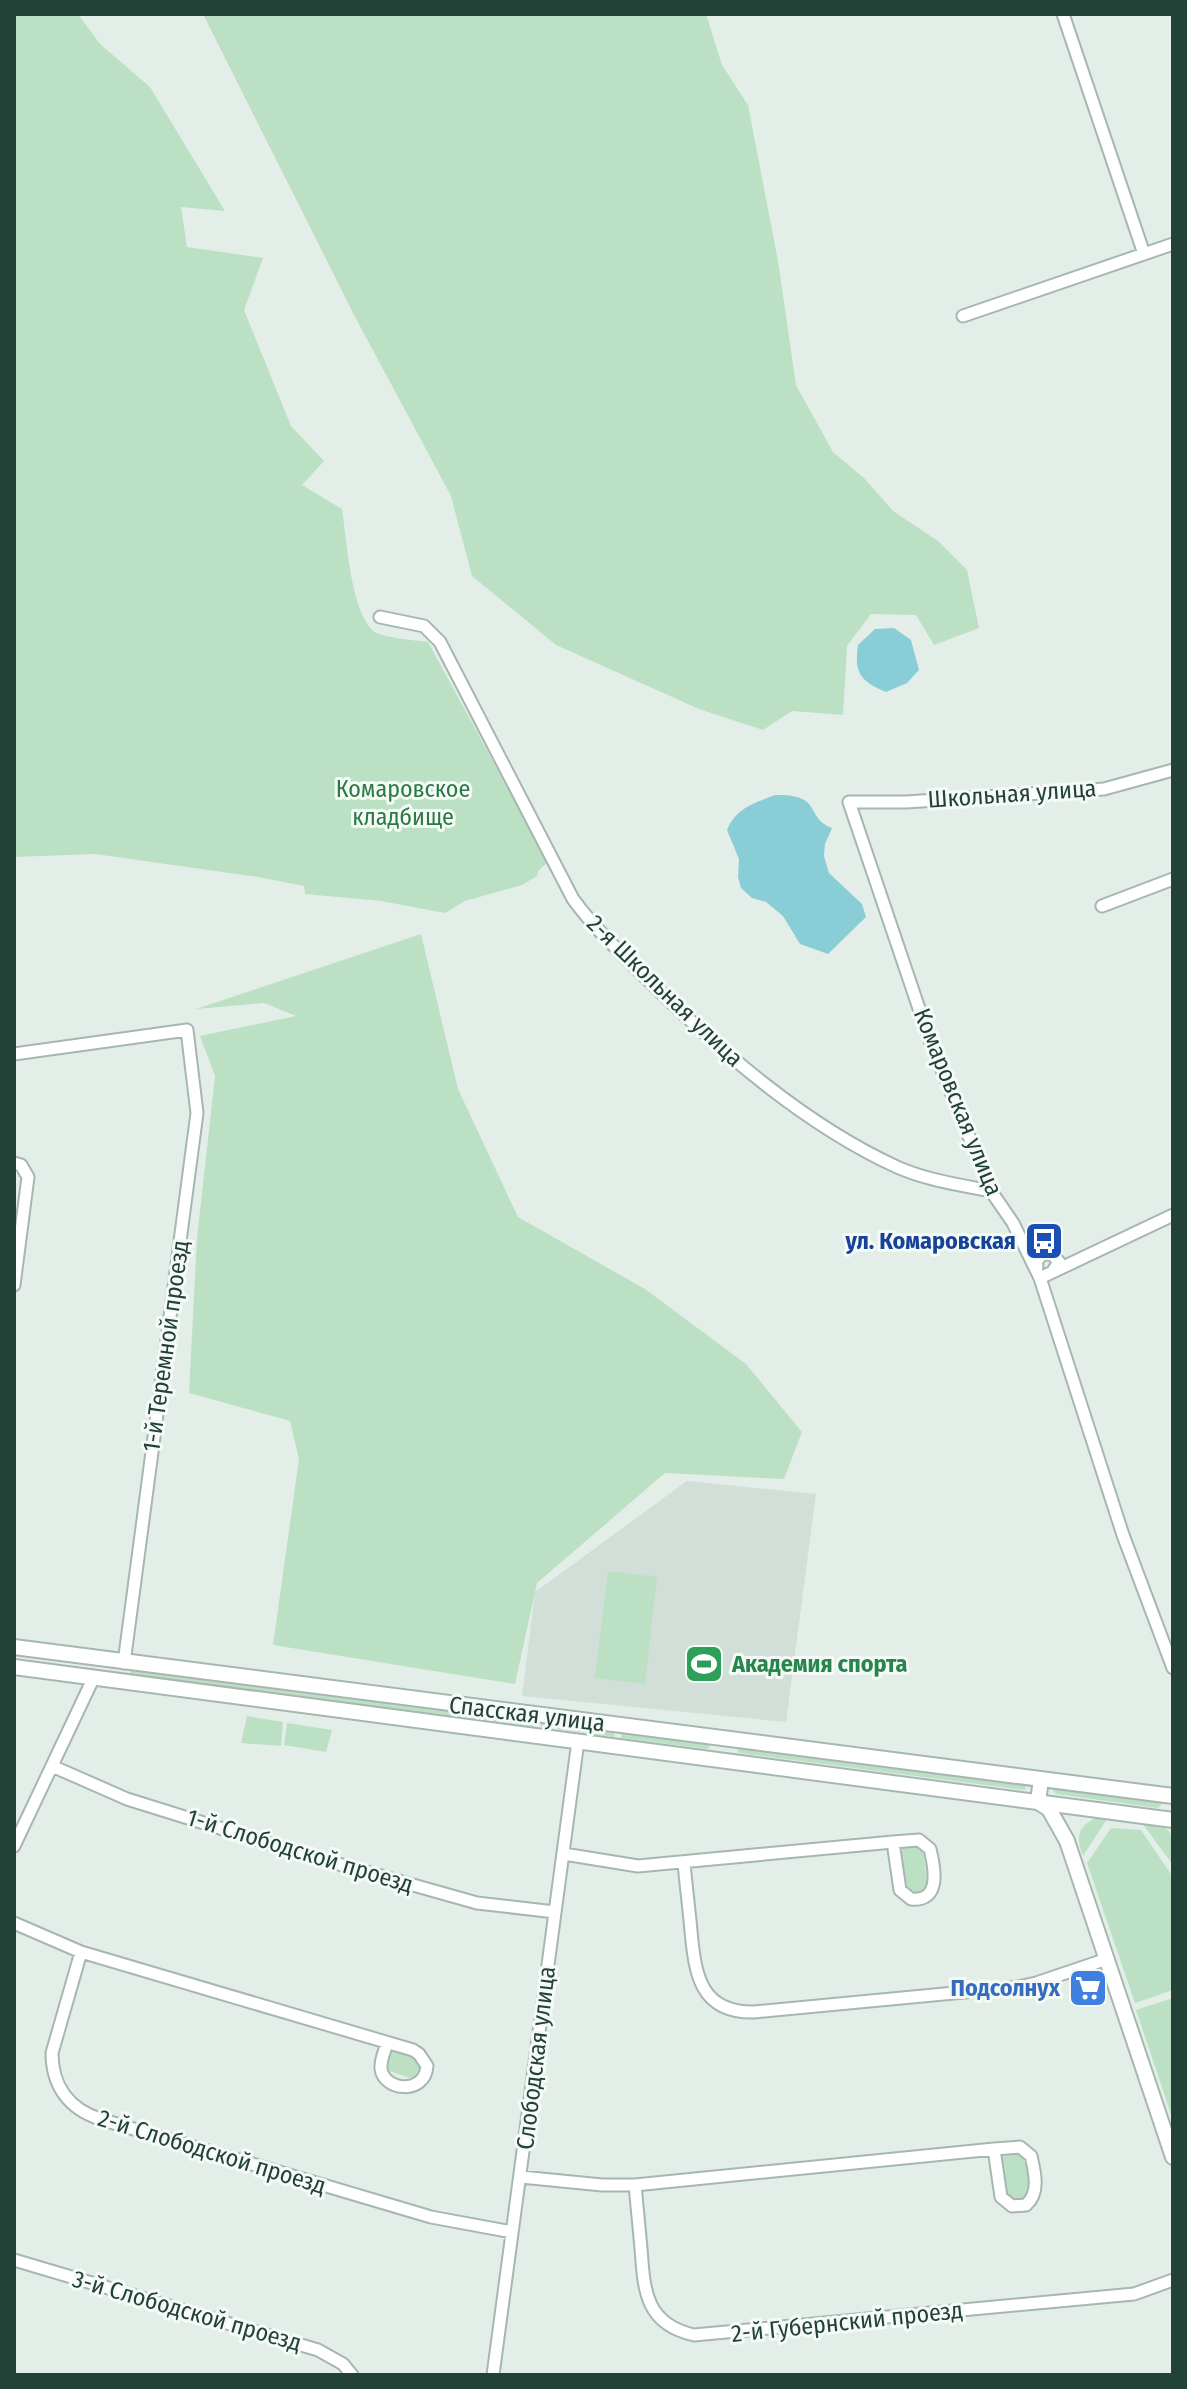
<svg xmlns="http://www.w3.org/2000/svg" width="1187" height="2389" viewBox="0 0 1187 2389" font-family="'Fira Sans Condensed',sans-serif">
<rect width="100%" height="100%" fill="#e4eee9"/>
<path fill="#d2ded8" d="M687,1481l129,13 -30,228 -264,-26 13,-104z"/>
<path fill="#bce0c4" d="M14,14h64l22,30 50,43 75,124 -44,-4 6,40 76,11 -19,52 47,116 33,35 -22,24 40,24c5,32 8,97 30,121 8,8 44,10 56,12l120,220 -10,9 -1,5 -15,9 -57,16 -20,12 -64,-12 -76,-7 -1,-8 -46,-9 -163,-23 -81,3z
M203,14h503l16,51 26,40 30,156 18,124 37,67 31,26 29,33 45,30 29,29 12,58 -45,17 -18,-30 -45,-1 -24,32 -4,69 -51,-4 -29,19 -64,-21 -143,-64 -84,-69 -21,-80 -98,-183z
M421,934l37,155 60,128 127,72 101,75 56,68 -18,47 -119,-6 -128,110 -22,101 -242,-39 26,-186 -9,-38 -101,-28 8,-155 18,-162 -15,-40 96,-20 -32,-13 -68,6z
M608,1571l49,6 -12,107 -50,-6z
M131,1668l404,52 -1,7 -404,-53z
M247,1716l36,6 -2,24 -40,-3z
M542,1721l73,8 -1,8 -73,-10z
M287,1723l45,7 -6,22 -42,-7z
M622,1731l86,12 2,4 -3,2 -86,-11z
M740,1747l284,37 2,5 -3,1 -284,-37 -2,-5z
M1056,1788l104,14 2,2 -4,4 -102,-14 -3,-3z
M1099,1817l8,2 -24,37c-8,-20 -5,-31 16,-39z
M1142,1823c35,4 31,10 31,42z
M1111,1828l30,2 32,47v113l-38,13 -48,-140z
M913,1842l10,7 5,40 -12,8 -11,-9 -5,-35 4,-8z
M1173,1998v122l-37,-110z
M398,2051l18,5 7,10 -4,10 -6,3 -24,-8 -2,-12 4,-6z
M1017,2150c11,11 14,35 9,50l-10,4 -10,-9 -6,-35 5,-8z"/>
<path fill="#89cdd6" d="M894,628l17,12 8,30 -12,13 -21,9c-26,-11 -32,-19 -28,-47l17,-16z
M775,795c49,-1 29,22 57,33l-7,16 -1,12 5,17 33,31 4,13 -38,37 -28,-10 -17,-28 -17,-14 -14,-4 -11,-10 -3,-11 1,-18 -12,-29c9,-22 27,-27 48,-35z"/>
<g fill="none" stroke-linecap="round" stroke-linejoin="round">
<defs>
<path id="minor" d="M1063,14l81,240
M963,316l210,-72
M380,617l44,9 16,16 133,257c22,30 49,55 75,81 71,70 157,145 249,187 29,13 63,18 94,24
M1173,770l-69,19 -198,13h-57l80,236 62,153 22,32 27,55 83,257 50,133
M1102,906l71,-27
M14,1054l173,-24 10,83 -73,550
M14,1163l7,2 7,12 -14,108
M1037,1267l-1,-6 6,-6 9,-2 8,9 -6,9
M1040,1278l133,-63
M52,1766l75,33 176,55 174,49 78,9
M14,1846l79,-167
M564,1854l74,12 255,-24 7,48 11,9c30,3 24,-30 19,-50l-11,-9 -26,2
M684,1863c2,23 5,45 7,68 4,43 9,82 63,81l264,-25 18,-4 71,-24
M14,1923l67,29 332,98 6,4 8,12c-2,29 -43,25 -46,3 -1,-9 4,-18 6,-26
M81,1952l-29,101c0,33 17,56 48,66l331,98 81,15
M521,2177l81,8h33l359,-36 7,48 11,9 14,-1c14,-12 9,-32 5,-49l-11,-9 -26,2
M635,2185c2,21 4,42 6,63 3,42 4,76 53,87l440,-41 39,-14
M14,2260l304,90 25,14 9,11
M493,2375l85,-634"/>
<path id="tertiary" d="M14,1647l1159,149
M14,1667l1159,153
M1041,1779l-3,23 11,7 18,32 106,316"/>
</defs>
<use href="#minor" stroke="#a6b7b0" stroke-width="15"/>
<use href="#tertiary" stroke="#a6b7b0" stroke-width="18"/>
<use href="#minor" stroke="#fff" stroke-width="11"/>
<use href="#tertiary" stroke="#fff" stroke-width="14"/>
</g>
<defs>
<symbol id="bus-square" viewBox="-11 -11 22 22"><rect x="-9" y="-9" width="18" height="18" rx="4" fill="#1a4fb4" stroke="#f5faf7"/><path d="M-5-6H5V4H4V6H2V4H-2V6H-4V4H-5ZM-3.5-4V0h7V-4ZM-3.5 1.2v1.5H-2V1.2ZM2 1.2v1.5H3.5V1.2Z" fill="#fff"/></symbol>
<symbol id="stadium-square" viewBox="-11 -11 22 22"><rect x="-9" y="-9" width="18" height="18" rx="4" fill="#2e9e5b" stroke="#f5faf7"/><path d="M0-5a6.5 5 0 1 0 0 10a6.5 5 0 1 0 0-10ZM-3.5-1.8h7v3.6h-7Z" fill="#fff"/></symbol>
<symbol id="supermarket-square" viewBox="-11 -11 22 22"><rect x="-9" y="-9" width="18" height="18" rx="4" fill="#3f7fe0" stroke="#f5faf7"/><path d="M-6-5.5h2.5l.6 2H6L4.5 2H-2.5L-4.4-4H-6ZM-1.5 3.2a1.3 1.3 0 1 0 .1 0ZM3 3.2a1.3 1.3 0 1 0 .1 0Z" fill="#fff"/></symbol>
</defs>
<g fill-rule="evenodd">
<use href="#bus-square" x="1022" y="1219" width="44" height="44"/>
<use href="#stadium-square" x="682" y="1642" width="44" height="44"/>
<use href="#supermarket-square" x="1066" y="1966" width="44" height="44"/>
</g>
<g text-anchor="middle" dominant-baseline="central" stroke-width="6" stroke-linejoin="round" paint-order="stroke">
<g font-size="24" fill="#2a7a45" stroke="#f5faf7">
<text x="403" y="789">Комаровское<tspan x="403" dy="28">кладбище</tspan></text>
</g>
<g font-size="24" fill="#224137" stroke="#f5faf7">
<text transform="translate(1012 794) rotate(-4)">Школьная улица</text>
<text transform="translate(665 991) rotate(44)">2-я Школьная улица</text>
<text transform="translate(958 1102) rotate(68)">Комаровская улица</text>
<text transform="translate(166 1346) rotate(-82)">1-й Теремной проезд</text>
<text transform="translate(527 1714) rotate(7)">Спасская улица</text>
<text transform="translate(300 1851) rotate(17)">1-й Слободской проезд</text>
<text transform="translate(536 2058) rotate(-83)">Слободская улица</text>
<text transform="translate(212 2152) rotate(17)">2-й Слободской проезд</text>
<text transform="translate(187 2311) rotate(16)">3-й Слободской проезд</text>
<text transform="translate(847 2322) rotate(-6)">2-й Губернский проезд</text>
</g>
<g font-size="24" font-weight="bold" fill="#164399" stroke="#f5faf7" text-anchor="end">
<text x="1016" y="1241">ул. Комаровская</text>
</g>
<g font-size="24" font-weight="bold" fill="#27864d" stroke="#f5faf7" text-anchor="start">
<text x="732" y="1664">Академия спорта</text>
</g>
<g font-size="24" font-weight="bold" fill="#366cbe" stroke="#f5faf7" text-anchor="end">
<text x="1060" y="1988">Подсолнух</text>
</g>
</g>
<rect width="1187" height="2389" fill="none" stroke="#224137" stroke-width="32"/>
</svg>
